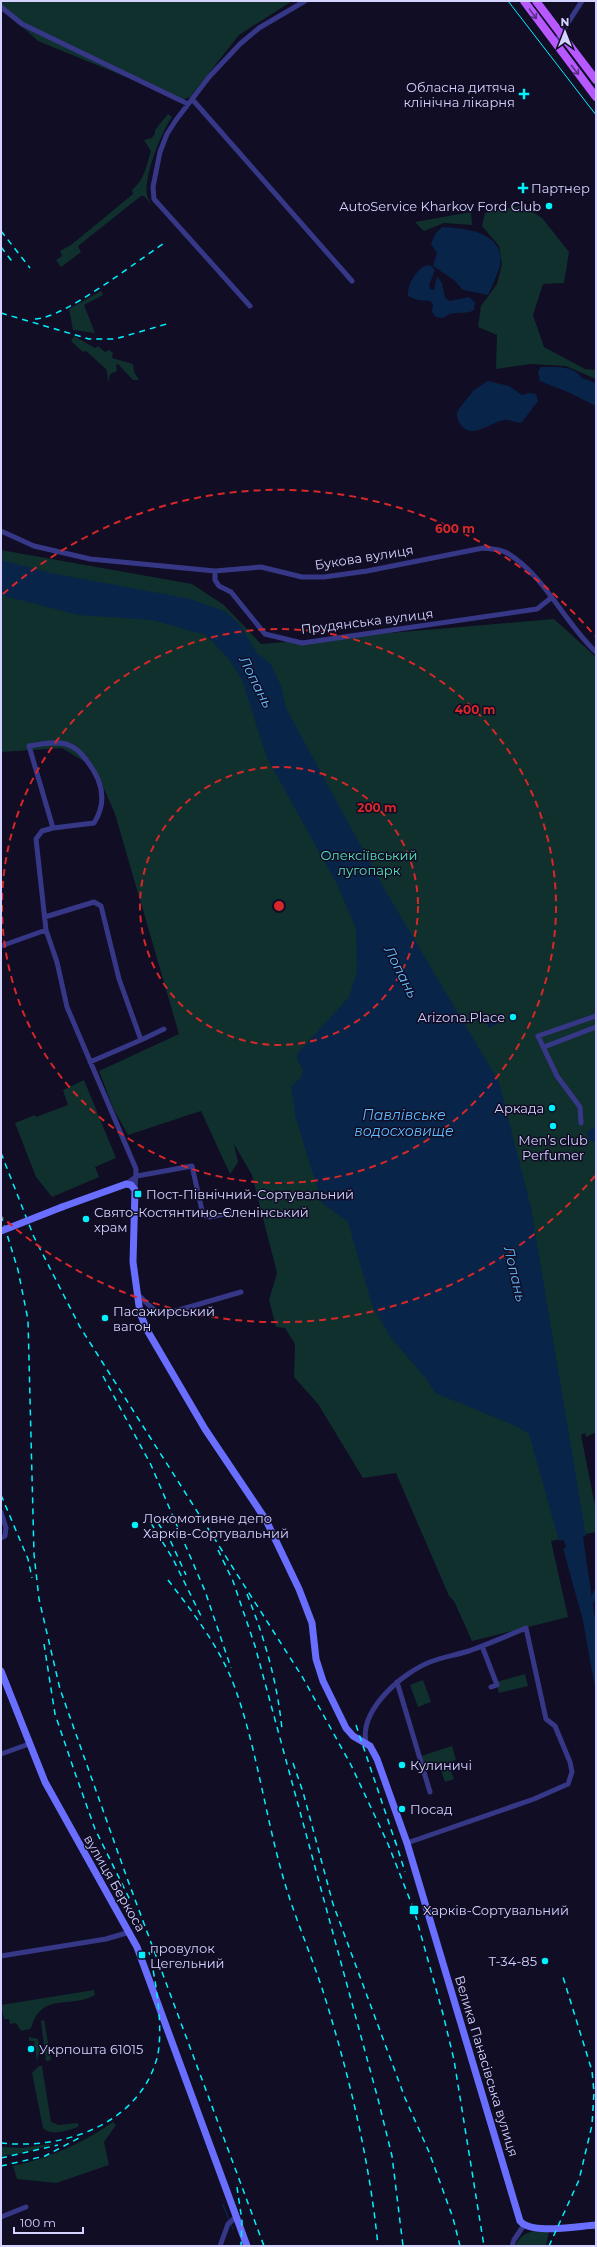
<svg xmlns="http://www.w3.org/2000/svg" width="597" height="2247" viewBox="0 0 597 2247" font-family="Montserrat,sans-serif">
<rect width="100%" height="100%" fill="#100d25"/>
<path fill="#10302d" d="M1,1h291l-53,34 -49,62 -8,3 -144,-59 -37,-33z
M168,114l4,3c-11,16 -28,58 -25,78 0,3 4,8 6,11l-9,-10h-3l-63,50 3,6 -20,15 -5,-7 6,-4 -2,-5 11,-6 62,-51 -1,-4c13,-11 14,-24 19,-39l-7,-11 8,-2 3,-5v-3z
M524,205l19,14 26,33 -5,31 -21,1 -10,31 11,32 41,22 11,1v9l-30,-13 -35,-2 -35,5 1,-34 -19,-8 3,-21 16,-22 5,-20 -3,-18 -17,-20 3,-13z
M471,212l1,13 -28,-2 -20,8 -9,-9z
M101,291l2,4 -19,10 11,28 -22,-3 -4,-21z
M74,336l21,12 3,-2 7,6 4,-2 4,3 -1,5 21,6 1,8 5,8h-6l-15,-16 -2,1 1,6 -7,3 -2,9 -1,-13 -21,-19 -3,1 -12,-11z
M1,550l191,34 32,21 37,39 293,-25 42,38v775l-10,5 -1,-4 -4,2 15,76v21l-45,9 17,76 -96,24 -18,-40 -5,-5 -53,-123 -33,5 -45,-74 -24,-27 1,-33 -10,-16 -9,-1 -7,-27 8,-27 -25,-98 -18,-31 4,18 -8,12 -29,-63 -73,24 -14,-25 -15,-39 80,-37 -64,-220 -20,-46 -33,-20 -61,4z
M84,1080l32,78 -21,9 4,10 -47,20 -16,-20 -21,-54 20,-8 1,2 32,-12 -5,-15z
M525,1674l3,12 -29,7 -3,-11z
M423,1680l8,22 -13,5 -8,-22z
M452,1746l4,14 -30,10 -5,-14z
M448,1764l6,15 -9,3 -5,-15z
M94,1990l1,5c-24,14 -53,-3 -63,31l-2,3 -9,2 -5,-8 -6,1 -1,-5h-5l-3,-14z
M44,2020l7,40 -5,1 -5,-40z
M29,2037l9,2 2,11 -3,11 -3,-20h-5z
M39,2066h3l9,56 8,3 17,-2 3,1 -1,3c-10,3 -26,10 -35,1l-11,-55z
M113,2122l3,3 -12,17 5,23 -53,18 -39,-4 -4,-13c34,-7 72,-24 100,-44z
M57,2143l-33,10 -23,3v-9l22,1z
M549,2230l-3,16h-31c8,-16 18,-15 34,-16z"/>
<path fill="#092449" d="M442,227c25,1 67,6 57,42 -3,9 -7,17 -11,26l-25,-5 -9,-10 -21,-14 4,-13 -6,-9 4,-10z
M427,265l4,1 4,4 -6,15 1,4 4,1 3,-14 5,7 3,15 5,3 19,-4 6,5 -1,8c-10,6 -20,-1 -31,8l-7,-1 -4,-5 1,-8 -3,-3 -13,-1 -9,-4c-1,-11 9,-28 19,-31z
M541,367c13,0 34,-2 41,11l14,5v23l-26,-13 -30,-12 -2,-9z
M488,381l21,5 13,9 7,-2 7,1 2,7 -16,21c-6,2 -11,-3 -18,-2 -13,2 -32,20 -43,5 -4,-5 -5,-10 -3,-15l16,-20z
M1,560l50,13 140,26 35,13 14,13 17,28 14,11 10,22 5,22 96,177 117,197 32,126 55,328 -3,1 13,89v67l-13,-72 -20,-73h3l-2,-8 -5,1 -30,-107 -13,-8 -81,-33 -10,-16 -34,-39 -19,-33 -24,-83 -26,-19 -26,-84 -5,-32 10,-10 2,-7 -5,-9 -1,-7 52,-57 8,-25 -1,-43 -18,-43 -71,-128 -25,-78 -14,-22 -22,-23 -54,-15 -74,-5 -77,-20z
M500,1013l4,7 -15,8 -3,-7z
M596,1127v15l-7,-2 -2,-7 3,-4z"/>
<g fill="none" stroke-linecap="round" stroke-linejoin="round">
<path stroke="#092449" stroke-width="1.5" d="M223,2205l10,24"/>
<path stroke="#092449" stroke-width="5" d="M589,1607l7,-15"/>
<path stroke="#363887" stroke-width="5" d="M1,7l21,17 166,80
M555,43l27,-42
M192,99l160,182
M250,306l-96,-107 -1,-12 7,-35 7,-18 9,-14 33,-43 31,-33 19,-16 46,-27
M1,531l33,15 56,13 125,12 46,-4 41,10h22l43,-6 116,-23c8,1 17,1 24,5 38,23 57,69 89,99
M215,571v9l4,6 12,6 34,42 37,9 235,-34 14,-11
M53,828l41,-5c14,-22 8,-43 -7,-62 -6,-8 -11,-14 -21,-17 -12,-3 -25,0 -37,2l24,82 -11,3 -6,8 10,91 11,32 10,45 69,162 -1,21
M45,917l49,-15 7,4 18,73 22,61 -51,22
M1,946l45,-16
M141,1040l23,-11
M544,1047l52,-20
M581,1123l-1,-16 -23,-31 -19,-40 58,-20
M126,1184l11,-8 55,-10 11,49 7,2 23,-5
M138,1295c14,11 13,19 34,17l69,-20
M1,1512l5,16 -1,8 -4,2
M482,1646l15,39 -6,2
M397,1682l33,110
M366,1743c-7,-33 36,-70 64,-81 12,-5 26,-7 39,-11 19,-7 38,-15 57,-23l20,91 9,7 15,36 2,10 -4,12 -34,15 -127,44
M1,1754l28,-10
M1,1956l105,-17 24,-7
M1,2217l25,-10
M220,2246l8,-22 8,-7
M512,2246l2,-6 10,-15"/>
<path stroke="#696eff" stroke-width="7" d="M62,1207l64,-23 5,1 4,5 -2,72 7,51 7,17 58,99 61,91 33,69 13,34 4,36 7,22 23,47 7,8 17,10 7,13 30,84 113,378c12,14 57,5 76,4
M1,1671l44,111 92,165 110,299"/>
<path stroke="#b759ff" stroke-width="8" d="M524,1l72,96
M536,1l60,79"/>
<path stroke="#00f2fd" stroke-width="1" d="M508,1l88,114"/>
<path stroke="#00f2fd" stroke-width="1.5" stroke-dasharray="6 5" stroke-linecap="butt" d="M1,231l29,37
M1,247l13,17
M1,313l88,26h26l55,-16
M35,319c28,0 102,-58 128,-75
M1,1153l33,84 46,90 223,351 48,87 37,79 26,66 29,104 11,46 30,186
M1,1215l17,55 10,50 6,234 5,45 21,90 67,189 137,368
M103,1376l48,89 54,126 26,77
M1,1495l27,64 4,19
M151,1523l22,36 30,61
M158,1523l13,19 15,33
M218,1550l15,31 22,65 123,453 14,57 11,90
M168,1580c26,34 52,67 67,108 23,64 31,134 51,199 12,39 29,77 41,117 24,79 43,160 51,242
M247,1594c18,45 30,87 35,135
M44,1644l11,70 19,56 21,59 36,73
M356,1725l40,119
M293,1763l10,29 30,112 72,194 24,54 24,66 7,28
M395,1840l10,32
M1,2143c63,7 138,-19 156,-85 7,-26 -1,-80 -8,-106
M1,2158l57,-13
M1,2166l44,-10 34,-18
M237,2187l5,34 -1,25
M549,2246l30,-66 13,-55 2,-33 -2,-21 -29,-94"/>
<path stroke="#696eff" stroke-width="7" d="M1,1231l61,-24"/>
</g>
<defs><path id="oneway-shaft" d="M-6 0H5M1.5-3L5.5 0L1.5 3" fill="none" stroke-width="1.6" stroke-linecap="round" stroke-linejoin="round"/></defs>
<g stroke="#5b2f87">
<use href="#oneway-shaft" transform="translate(533 14) rotate(54)"/>
<use href="#oneway-shaft" transform="translate(575 70) rotate(52)"/>
</g>
<g fill="none" stroke="#d62828" stroke-width="2" stroke-dasharray="7 5">
<circle cx="279" cy="906" r="139"/>
<circle cx="279" cy="906" r="277"/>
<path d="M595 1176A416 416 0 0 1 3 1218M3 594A416 416 0 0 1 595 636"/>
</g>
<g fill="#00f2fd" stroke="#100d25" stroke-width="1.5">
<path d="M522 88h4v4h4v4h-4v4h-4v-4h-4v-4h4z"/>
<path d="M521 182h4v4h4v4h-4v4h-4v-4h-4v-4h4z"/>
<circle cx="549" cy="206" r="4"/>
<circle cx="513" cy="1017" r="4"/>
<circle cx="552" cy="1108" r="4"/>
<circle cx="553" cy="1126" r="4"/>
<rect x="134" y="1190" width="8" height="8" rx="2"/>
<circle cx="86" cy="1219" r="4"/>
<circle cx="105" cy="1318" r="4"/>
<circle cx="135" cy="1525" r="4"/>
<circle cx="402" cy="1765" r="4"/>
<circle cx="402" cy="1809" r="4"/>
<rect x="409" y="1905" width="10" height="10" rx="2"/>
<rect x="138" y="1951" width="8" height="8" rx="2"/>
<circle cx="545" cy="1961" r="4"/>
<circle cx="31" cy="2049" r="4"/>
</g>
<g text-anchor="middle" dominant-baseline="central" stroke-width="3" stroke-linejoin="round" paint-order="stroke">
<g font-size="13" fill="#d4d2ff" stroke="#100d25" text-anchor="start">
<text x="515" y="87" text-anchor="end">Обласна дитяча<tspan x="515" dy="15">клінічна лікарня</tspan></text>
<text x="531" y="188">Партнер</text>
<text x="541" y="206" text-anchor="end">AutoService Kharkov Ford Club</text>
<text x="505" y="1017" text-anchor="end">Arizona.Place</text>
<text x="544" y="1108" text-anchor="end">Аркада</text>
<text x="553" y="1140" text-anchor="middle">Men’s club<tspan x="553" dy="15">Perfumer</tspan></text>
<text x="146" y="1194">Пост-Північний-Сортувальний</text>
<text x="94" y="1212">Свято-Костянтино-Єленінський<tspan x="94" dy="15">храм</tspan></text>
<text x="113" y="1311">Пасажирський<tspan x="113" dy="15">вагон</tspan></text>
<text x="143" y="1518">Локомотивне депо<tspan x="143" dy="15">Харків-Сортувальний</tspan></text>
<text x="410" y="1765">Кулиничі</text>
<text x="410" y="1809">Посад</text>
<text x="423" y="1910">Харків-Сортувальний</text>
<text x="150" y="1948">провулок<tspan x="150" dy="15">Цегельний</tspan></text>
<text x="537" y="1961" text-anchor="end">Т-34-85</text>
<text x="39" y="2049">Укрпошта 61015</text>
</g>
<g font-size="13" fill="#d4d2ff" stroke="#100d25">
<text transform="translate(364 557) rotate(-9)">Букова вулиця</text>
<text transform="translate(367 621) rotate(-7)">Прудянська вулиця</text>
<text transform="translate(115 1883) rotate(60)">вулиця Беркоса</text>
<text transform="translate(487 2066) rotate(73)">Велика Панасівська вулиця</text>
</g>
<g font-size="13" fill="#57e5ba" stroke="#100d25">
<text x="369" y="855">Олексіївський<tspan x="369" dy="15">лугопарк</tspan></text>
</g>
<g font-size="14" font-style="italic" fill="#60beff" stroke="#100d25">
<text transform="translate(256 682) rotate(63)">Лопань</text>
<text transform="translate(401 972) rotate(63)">Лопань</text>
<text x="404" y="1115">Павлівське<tspan x="404" dy="16">водосховище</tspan></text>
<text transform="translate(515 1274) rotate(77)">Лопань</text>
</g>
</g>
<circle cx="279" cy="906" r="6" fill="#d62828" stroke="#100d25" stroke-width="2"/>
<g font-size="12" text-anchor="middle" font-weight="bold" fill="#d62828" stroke="#100d25" stroke-width="3" stroke-linejoin="round" paint-order="stroke">
<text x="455" y="533">600 m</text>
<text x="475" y="714">400 m</text>
<text x="377" y="812">200 m</text>
</g>
<rect width="597" height="2247" fill="none" stroke="#d4d2ff" stroke-width="4"/>
<g transform="translate(565 32)" stroke="#100d25" stroke-width="3" paint-order="stroke">
<path d="M0-3L7 15L0 10L-7 15Z" fill="#d4d2ff"/>
<text y="-6" font-size="11" font-weight="bold" text-anchor="middle" fill="#d4d2ff">N</text>
</g>
<path d="M14 2227v6h69v-6" fill="none" stroke="#d4d2ff" stroke-width="2"/>
<text x="20" y="2227" font-size="12" fill="#d4d2ff" stroke="#100d25" stroke-width="3" paint-order="stroke">100 m</text>
</svg>
